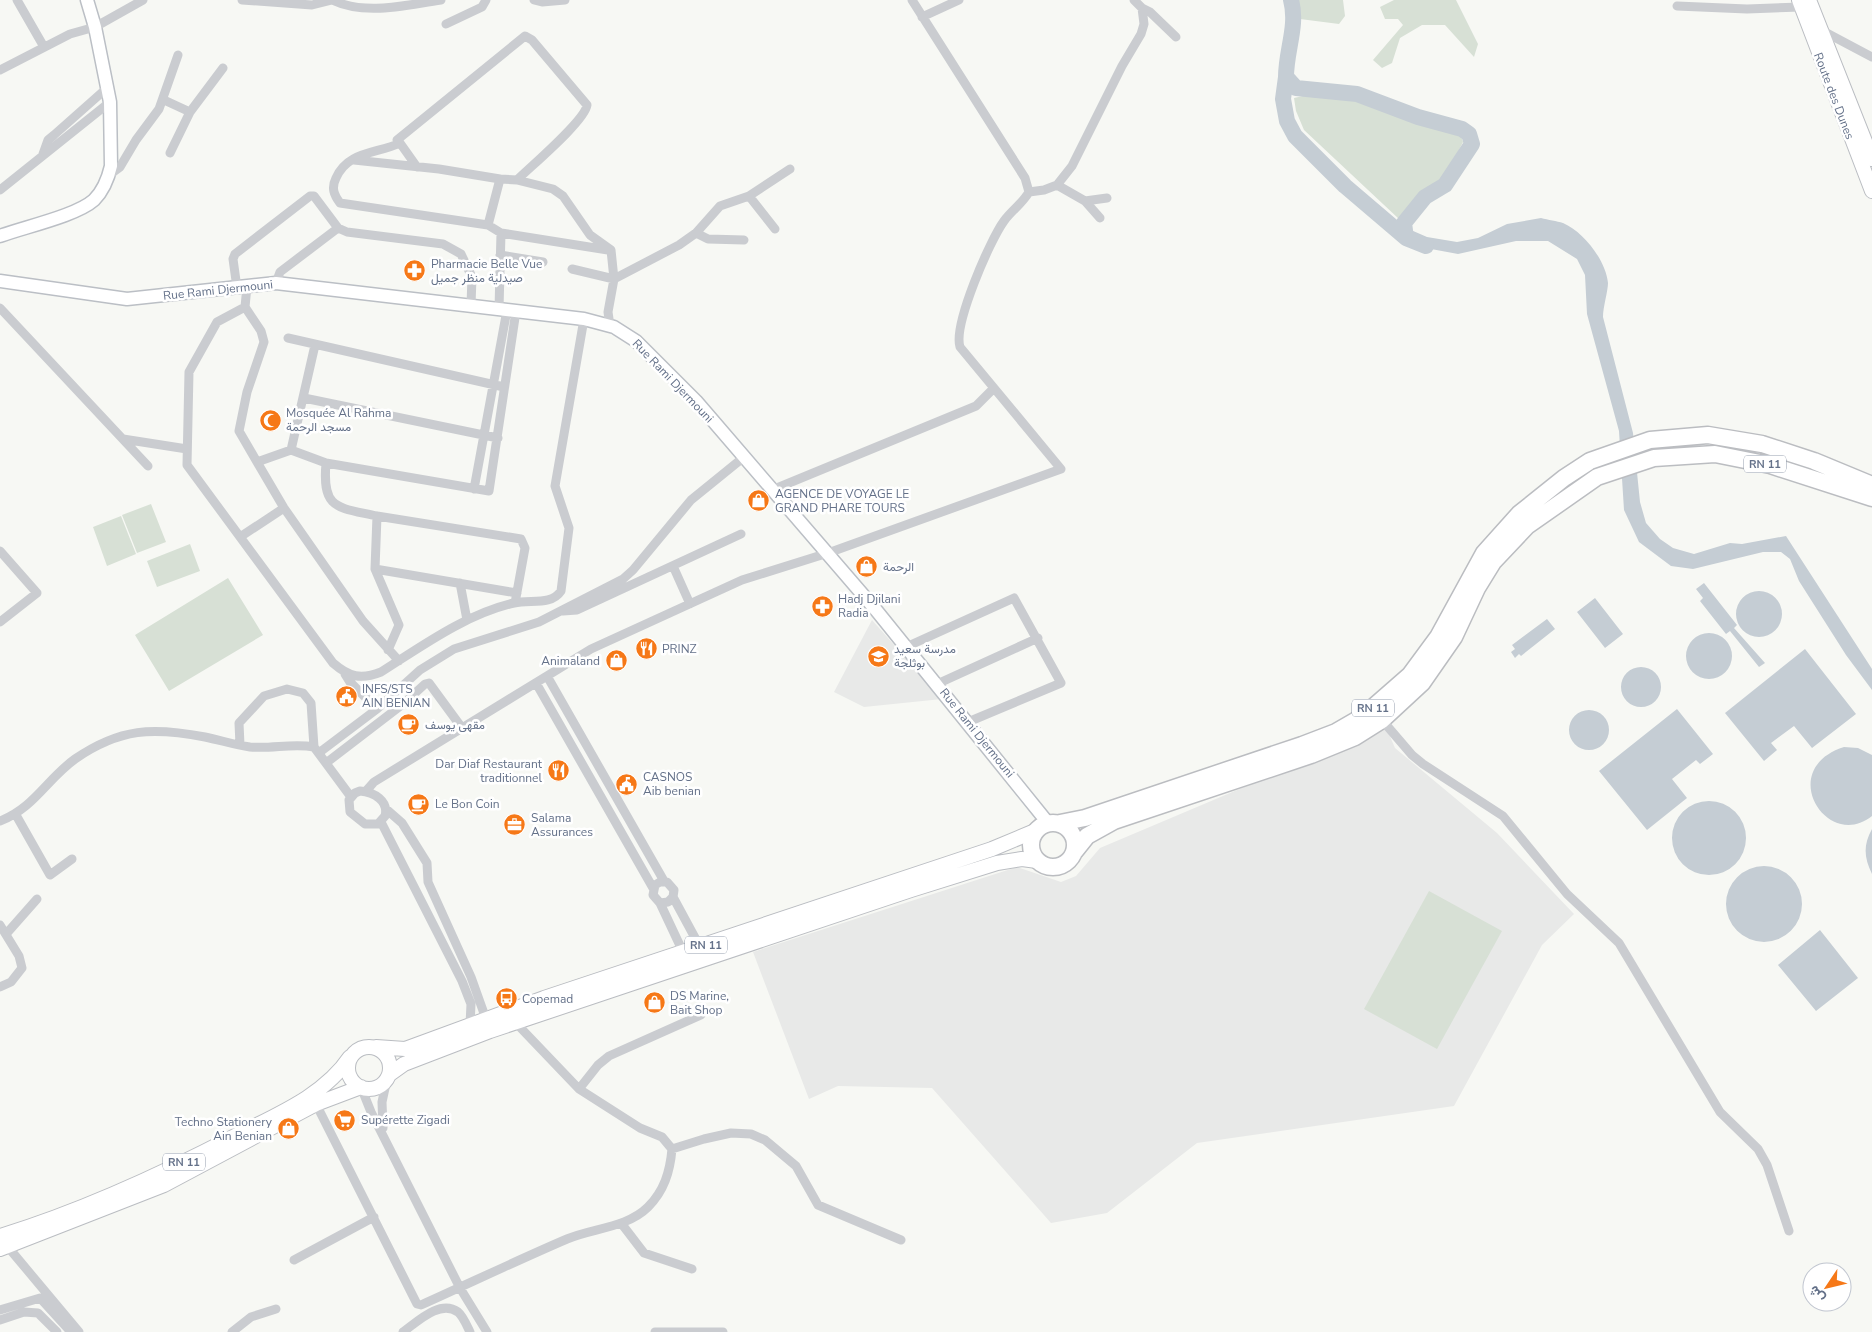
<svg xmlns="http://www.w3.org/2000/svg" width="1872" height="1332" viewBox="0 0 1872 1332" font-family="'Nunito Sans',Vazirmatn,sans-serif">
<rect width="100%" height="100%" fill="#f7f8f4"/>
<path fill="#e8e9e8" d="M872,620l70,79 -78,8 -30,-15z
M1386,727l9,21 102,85 77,81 -32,31 -88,161 -257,37 -90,70 -56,10 -119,-135 -94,-2 -29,13 -56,-147 264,-85 44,15 15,-6 24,-28z"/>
<path fill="#d7e0d5" d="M1296,0h47l2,16 -6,8 -39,-5z
M1394,0h62l22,44 -4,13 -29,-32h-23l-22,13 -8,25 -10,5 -9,-8 30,-35 -5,-6h-13l-5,-12z
M1317,93l42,5 101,35 3,9 -21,41 -21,13 -22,23 -95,-89 -8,-19 -2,-13z
M151,504l15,38 -29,11 -15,-38z
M121,516l15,38 -29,12 -14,-39z
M190,544l10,27 -43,16 -10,-26z
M228,578l35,57 -94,56 -34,-56z
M1429,891l73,40 -65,118 -73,-40z"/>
<path fill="#c5cdd4" d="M1541,218c7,2 16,3 22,5 21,9 43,38 45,60 0,8 -5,24 -5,34l30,116 7,69 6,21 14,16 13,9 21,6 36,-11 12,1 44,-8 86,133v21l-26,-35 -47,-74 -9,-22 -9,-7h-18l-70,17 -22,-3 -32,-24 -15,-32 -5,-79 -32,-117 -2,-39 -8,-16 -29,-18h-32l-58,13 -43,-8 -9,-8 -2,-11 23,10 30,5 21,-4 29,-14z
M1704,583l33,42 -3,3 31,35 -6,4 -29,-36 -4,3 -26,-33 3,-3 -7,-9z
M1736 614a23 23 0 1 1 46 0a23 23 0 1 1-46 0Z
M1595,598l28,36 -18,14 -28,-36z
M1547,619l8,10 -34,27 -2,-2 -4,4 -4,-6 4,-3 -3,-4z
M1686 656a23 23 0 1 1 46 0a23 23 0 1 1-46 0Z
M1805,649l51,65 -44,34 -18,-22 -23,17 6,7 -13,11 -39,-48z
M1621 687a20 20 0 1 1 40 0a20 20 0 1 1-40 0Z
M1677,709l36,45 -13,10 -4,-4 -24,19 15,19 -40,32 -48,-59z
M1569 730a20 20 0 1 1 40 0a20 20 0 1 1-40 0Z
M1844,747l14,1 14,7v61c-45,36 -97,-47 -28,-69z
M1672 838a37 37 0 1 1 74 0a37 37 0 1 1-74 0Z
M1872,829v45c-8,-16 -9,-29 0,-45z
M1726 904a38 38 0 1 1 76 0a38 38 0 1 1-76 0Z
M1820,930l38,48 -42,33 -38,-46z"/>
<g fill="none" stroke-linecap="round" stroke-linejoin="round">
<path stroke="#c5cdd4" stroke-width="16" d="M1291,0c7,26 -5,50 -5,77l10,11 61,6 61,23 44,12 7,5 3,10 -27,41 -20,12 -21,26 2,15 20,8
M1286,77l-3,22 4,22 8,15 50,50 61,52"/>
<defs>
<path id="secondary" d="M0,236c24,-9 76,-20 94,-36 10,-10 14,-21 17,-34l-1,-64 -15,-75 -8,-27
M0,281l127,18 149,-16 308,36 30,8 22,14 60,60 180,209 172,213"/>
<path id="primary" d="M1799,0l73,191
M1809,0l63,159
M348 1068a21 21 0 1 1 42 0a21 21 0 1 1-42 0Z
M376,1047l29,2 139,-51 448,-149 43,-18
M390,1074l14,-10 86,-33 421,-141 86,-27 25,-4 15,2
M0,1236c82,-25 160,-61 235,-100 41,-21 89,-40 115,-79
M0,1249l164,-64 152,-81 45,-17"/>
<path id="highway" d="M1031 845a22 22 0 1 1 44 0a22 22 0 1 1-44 0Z
M1060,823l25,-5 217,-73 34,-13 26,-15 48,-42 28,-38 46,-84 35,-39 45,-36 26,-17 60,-21 58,-5 54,9 52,17 58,24
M1075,851l12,-15 27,-15 197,-66 44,-18 27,-17 40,-37 32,-46 23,-49 16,-26 34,-36 70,-49 57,-19 61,-4 55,11 102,33"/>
</defs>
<use href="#secondary" stroke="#bbbfc5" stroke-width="15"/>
<use href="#primary" stroke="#babdc2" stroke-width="16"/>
<use href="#highway" stroke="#bbbdc1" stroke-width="19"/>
<path stroke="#caccd0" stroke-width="9" d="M17,0l27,47
M242,0l70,5 20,-5
M332,0c34,16 73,5 109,0
M534,0l8,2 23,-2
M1677,6l70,3 54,-2
M1142,8l8,4 26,25
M922,17l37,-17
M446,24l36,-17 4,-7
M1821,30l51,27
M0,70l70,-36 25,-7 48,-27
M164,100l26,12 -20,41
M190,112l33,-44
M400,143l17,24
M43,154l5,-14 6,-5 53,-47
M354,160l85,9 61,10
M109,175l11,-8 16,-27 23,-31 19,-54
M517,180c14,-14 68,-59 70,-75l-55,-65 -7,-4 -128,104 3,3c-24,11 -52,8 -64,35 -5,10 -2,17 4,25l148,22 12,-46 17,1 36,9 10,7 27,39 21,15 3,29 -42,-10
M1057,185l28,16 15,17
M0,190l110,-88
M1029,192l15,-2 13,-5 15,-19 50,-100 19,-32 3,-10 -2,-16 -8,-8
M749,196l26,33
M1085,201l22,-3
M488,225l13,8 107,17
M696,233l12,6 36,1
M500,255l43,7
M276,283l4,-11 58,-44
M247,286l-2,21 16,24 3,11 -17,50 -8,39 18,31 34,-12 35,13c-4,47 11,44 51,53l-2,53 24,56 -11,25
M237,288l-4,-29 2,-5 75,-58h4l24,32 9,4 96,12 18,10 11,23 -1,28
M245,307l-28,15 -28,50 -2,93 146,198c16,14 28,17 48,9 41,-26 85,-58 133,-69 16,-4 37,3 47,-12l8,-63 -14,-42 29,-167
M0,308l148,158
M499,309l2,-76
M610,326l-2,-14 6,-33 65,-34 17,-12 24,-27 29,-10 41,-27
M288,338l216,49
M304,398l194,40
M123,439l64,10
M291,450l24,-105
M257,462l27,46 79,113 36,40
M326,463l163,28 27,-180
M474,489l33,-179
M772,490l204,-84 18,-18
M377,516l144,23 4,9 -10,55
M240,537l44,-29
M0,551l37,42 -37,29
M673,566l17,38
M375,569l142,24
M460,583l7,37
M563,611l14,-1 164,-76
M906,647l108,-49 47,85 -93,39
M345,674l5,8 27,27 43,-39 34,-21 85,-27 84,-43 10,-9 58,-70 53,-43
M547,676l117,205
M536,683l117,205
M937,684l101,-46
M1382,720l30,35 11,9 80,52 64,78 52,49 101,169 38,37 9,16 22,66
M240,745l-1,-22 25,-27 23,-7 16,4 8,10 3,44
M320,752l57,-43
M326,763l77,-59 22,-20 4,-1 33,45
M360,791c14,1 29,10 25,25l-7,8h-13l-15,-12 -1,-12 6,-7z
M366,791l8,-9 217,-133 151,-69 86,-27 233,-84 -101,-122c-7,-22 30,-107 44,-126 8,-11 18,-17 25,-29l-4,-14 -113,-178
M386,809l16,14 25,40 1,19 43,95 15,42
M16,815l34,60 22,-16
M0,821c34,-13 47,-42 75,-62 45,-31 78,-32 130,-22 15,3 30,8 45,10 22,2 43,-4 64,0l37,50
M381,822l81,159 9,23 -1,21
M673,897l27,50
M660,903l8,-1 5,-5 1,-7 -7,-8h-7l-5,3 -2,10 7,8 23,49
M0,925l19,31 3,12 -11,14 -11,5
M7,933l30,-34
M361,1087l10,25 89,176 27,44
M579,1089l19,-24 11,-9 92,-41
M316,1104l101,200 4,1c49,-22 97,-45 146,-66 25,-11 60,-11 81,-32 16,-16 22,-35 24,-58l-10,-12 -22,-9 -61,-39 -64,-67
M383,1128l-1,-26 5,-23
M672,1149l32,-10 27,-6 20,1 14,6 31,26 22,39 83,35
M621,1223l23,30 48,16
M8,1247l71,85
M294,1260l80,-43
M0,1310l40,-12 31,34
M0,1320l24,-8 14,1 19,19
M232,1332l19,-15 25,-8
M403,1332c14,-10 37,-33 55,-20 5,4 9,14 12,20
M655,1332h68"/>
<use href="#secondary" stroke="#fff" stroke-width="12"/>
<use href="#primary" stroke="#fff" stroke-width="14"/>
<use href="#highway" stroke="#fff" stroke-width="16"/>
</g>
<defs>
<symbol id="pharmacy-disc" viewBox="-11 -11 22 22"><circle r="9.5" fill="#f67817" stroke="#fff"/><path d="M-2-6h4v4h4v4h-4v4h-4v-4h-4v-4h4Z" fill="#fff"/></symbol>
<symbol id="mosque-disc" viewBox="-11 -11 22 22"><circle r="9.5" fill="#f67817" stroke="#fff"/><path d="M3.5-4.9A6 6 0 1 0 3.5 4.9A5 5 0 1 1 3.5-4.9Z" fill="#fff"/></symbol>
<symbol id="shop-disc" viewBox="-11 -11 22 22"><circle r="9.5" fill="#f67817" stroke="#fff"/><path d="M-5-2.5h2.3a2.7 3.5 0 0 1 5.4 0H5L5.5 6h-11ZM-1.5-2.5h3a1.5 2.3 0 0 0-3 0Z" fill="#fff"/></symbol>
<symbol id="restaurant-disc" viewBox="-11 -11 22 22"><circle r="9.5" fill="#f67817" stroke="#fff"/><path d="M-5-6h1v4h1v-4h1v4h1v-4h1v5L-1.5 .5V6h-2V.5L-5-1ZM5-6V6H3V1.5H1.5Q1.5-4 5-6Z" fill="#fff"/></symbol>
<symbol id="school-disc" viewBox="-11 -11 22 22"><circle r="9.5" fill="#f67817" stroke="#fff"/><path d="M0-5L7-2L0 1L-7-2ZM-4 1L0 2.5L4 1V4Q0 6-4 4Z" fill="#fff"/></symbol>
<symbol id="civic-disc" viewBox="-11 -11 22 22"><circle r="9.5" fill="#f67817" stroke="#fff"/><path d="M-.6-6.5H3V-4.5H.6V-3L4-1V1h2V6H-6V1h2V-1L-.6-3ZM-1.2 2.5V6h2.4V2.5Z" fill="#fff"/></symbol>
<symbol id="cafe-disc" viewBox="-11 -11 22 22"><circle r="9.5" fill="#f67817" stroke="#fff"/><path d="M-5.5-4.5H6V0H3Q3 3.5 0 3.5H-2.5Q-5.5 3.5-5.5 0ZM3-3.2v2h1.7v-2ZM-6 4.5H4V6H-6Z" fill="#fff"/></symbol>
<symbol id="office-disc" viewBox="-11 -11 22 22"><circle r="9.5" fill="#f67817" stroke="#fff"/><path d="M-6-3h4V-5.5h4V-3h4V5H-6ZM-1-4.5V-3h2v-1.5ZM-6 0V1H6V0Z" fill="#fff"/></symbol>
<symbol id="bus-disc" viewBox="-11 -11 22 22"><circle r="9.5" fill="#f67817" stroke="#fff"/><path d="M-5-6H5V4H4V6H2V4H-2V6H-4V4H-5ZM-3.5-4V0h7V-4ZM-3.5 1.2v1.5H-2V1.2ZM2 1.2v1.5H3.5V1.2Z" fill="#fff"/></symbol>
<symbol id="supermarket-disc" viewBox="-11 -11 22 22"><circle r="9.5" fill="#f67817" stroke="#fff"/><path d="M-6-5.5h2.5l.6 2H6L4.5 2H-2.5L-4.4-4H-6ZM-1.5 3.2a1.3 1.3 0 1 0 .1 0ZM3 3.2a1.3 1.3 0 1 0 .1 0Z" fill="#fff"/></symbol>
</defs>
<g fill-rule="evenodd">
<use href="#pharmacy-disc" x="402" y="258" width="25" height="25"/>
<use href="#mosque-disc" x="258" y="408" width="25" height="25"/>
<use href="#shop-disc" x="746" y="488" width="25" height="25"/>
<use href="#shop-disc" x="854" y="554" width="25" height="25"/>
<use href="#pharmacy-disc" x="810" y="594" width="25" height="25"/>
<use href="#restaurant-disc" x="634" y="636" width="25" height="25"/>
<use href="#school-disc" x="866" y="644" width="25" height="25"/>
<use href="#shop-disc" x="604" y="648" width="25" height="25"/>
<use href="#civic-disc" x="334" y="684" width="25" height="25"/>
<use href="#cafe-disc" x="396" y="712" width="25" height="25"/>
<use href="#restaurant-disc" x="546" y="758" width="25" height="25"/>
<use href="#civic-disc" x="614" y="772" width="25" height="25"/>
<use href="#cafe-disc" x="406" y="792" width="25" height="25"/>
<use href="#office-disc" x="502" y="812" width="25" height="25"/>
<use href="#bus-disc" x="494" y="986" width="25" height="25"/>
<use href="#shop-disc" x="642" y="990" width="25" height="25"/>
<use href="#supermarket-disc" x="332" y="1108" width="25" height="25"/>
<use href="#shop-disc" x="276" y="1116" width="25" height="25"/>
</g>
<g text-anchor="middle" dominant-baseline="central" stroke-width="5" stroke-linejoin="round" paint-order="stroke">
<g fill="#fff" stroke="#929cac" stroke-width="1">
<rect x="1744" y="455.5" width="42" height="17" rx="4"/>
<rect x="1352" y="699.5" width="42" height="17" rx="4"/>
<rect x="685" y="936.5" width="42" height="17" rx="4"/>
<rect x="163" y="1153.5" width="42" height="17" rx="4"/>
</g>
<g font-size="11" font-weight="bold" fill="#647189">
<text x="1765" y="464">RN 11</text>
<text x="1373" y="708">RN 11</text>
<text x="706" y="945">RN 11</text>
<text x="184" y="1162">RN 11</text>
</g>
<g font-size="12" fill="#647189" stroke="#fff">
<text transform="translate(1834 96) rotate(69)">Route des Dunes</text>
<text transform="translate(218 290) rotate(-6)">Rue Rami Djermouni</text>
<text transform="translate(673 381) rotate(46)">Rue Rami Djermouni</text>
<text transform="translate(977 733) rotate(51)">Rue Rami Djermouni</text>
</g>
<g font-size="12" fill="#647189" stroke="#fff" text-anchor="start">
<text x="431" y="264">Pharmacie Belle Vue<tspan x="431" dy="14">صيدلية منظر جميل</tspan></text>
<text x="286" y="413">Mosquée Al Rahma<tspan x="286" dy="14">مسجد الرحمة</tspan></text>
<text x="775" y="494">AGENCE DE VOYAGE LE<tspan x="775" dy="14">GRAND PHARE TOURS</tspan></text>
<text x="883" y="567">الرحمة</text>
<text x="838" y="599">Hadj Djilani<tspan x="838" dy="14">Radia</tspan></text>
<text x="662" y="649">PRINZ</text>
<text x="894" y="649">مدرسة سعيد<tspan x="894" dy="14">بوثلجة</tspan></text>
<text x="600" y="661" text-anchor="end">Animaland</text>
<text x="362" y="689">INFS/STS<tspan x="362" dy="14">AIN BENIAN</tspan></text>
<text x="425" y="725">مقهى يوسف</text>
<text x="542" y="764" text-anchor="end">Dar Diaf Restaurant<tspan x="542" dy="14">traditionnel</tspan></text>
<text x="643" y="777">CASNOS<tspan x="643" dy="14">Aib benian</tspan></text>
<text x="435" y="804">Le Bon Coin</text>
<text x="531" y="818">Salama<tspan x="531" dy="14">Assurances</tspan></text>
<text x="670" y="996">DS Marine,<tspan x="670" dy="14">Bait Shop</tspan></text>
<text x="522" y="999">Copemad</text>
<text x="361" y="1120">Supérette Zigadi</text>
<text x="272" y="1122" text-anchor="end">Techno Stationery<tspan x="272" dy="14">Ain Benian</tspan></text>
</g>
</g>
<g transform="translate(1827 1287) rotate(235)"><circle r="24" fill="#ffffff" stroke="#c1c6d0"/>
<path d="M0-4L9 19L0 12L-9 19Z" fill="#f67817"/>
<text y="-8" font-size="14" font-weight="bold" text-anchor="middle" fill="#647189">ش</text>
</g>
</svg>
